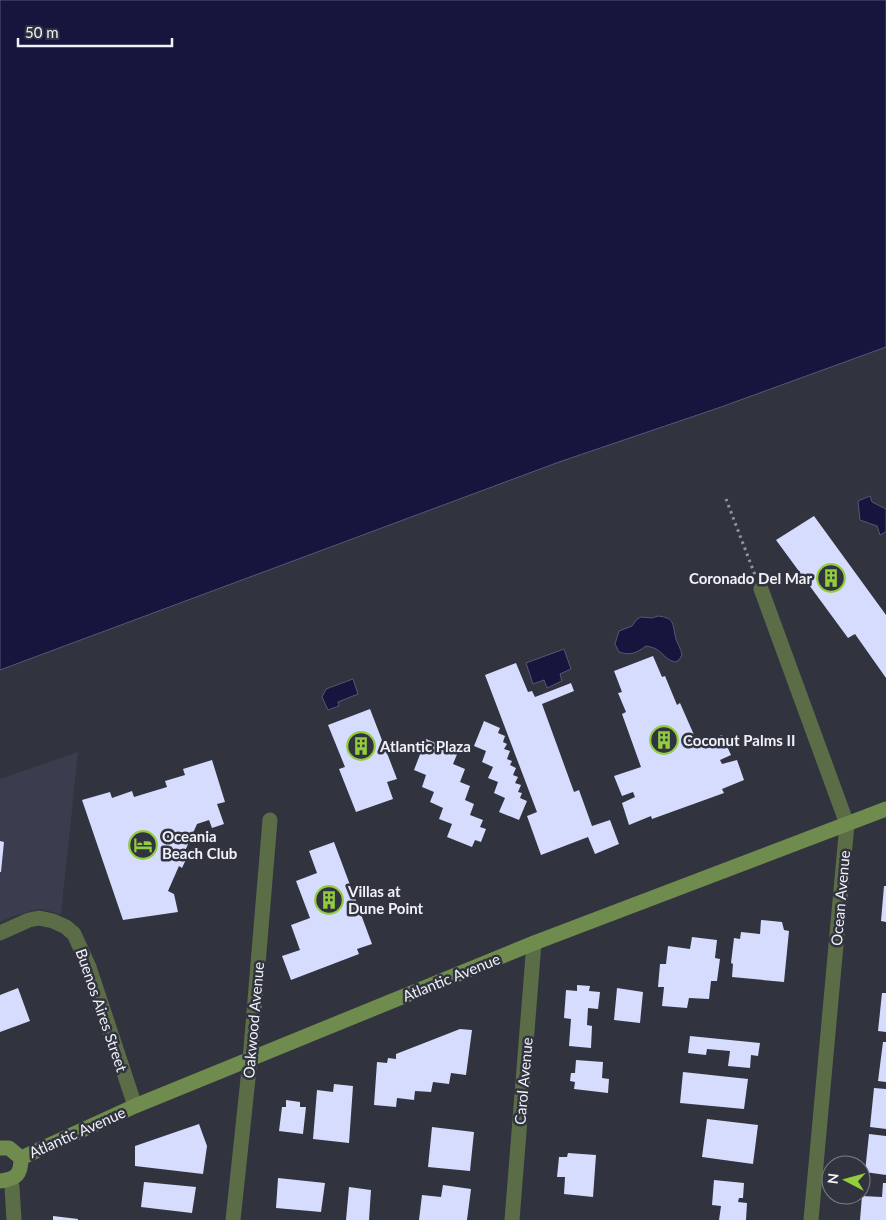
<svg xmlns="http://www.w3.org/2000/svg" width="886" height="1220" viewBox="0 0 886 1220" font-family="Lato,sans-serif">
<rect width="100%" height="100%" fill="#31333f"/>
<path fill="#3b3d4e" d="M78,752l-17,162 -22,-5 -25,7 -14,6v-143z"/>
<path fill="#15153e" stroke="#575776" d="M0,0h886v347l-165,60 -162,55 -559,208z
M870,496l2,6 14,7v23l-6,3 -3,-9 -17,-6 -2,-19z
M658,616c18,2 14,9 18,23 2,6 5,10 6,16l-3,5 -4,2c-13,-3 -12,-14 -29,-16 -10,7 -15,10 -27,6l-4,-8 4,-13 13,-5 5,-7 4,-2 11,1z
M564,649l7,20 -11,5 2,7 -15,7 -3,-8 -11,4 -7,-21z
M353,679l5,15 -20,8 1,4 -11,4 -6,-13 4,-8z"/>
<path fill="#d6dcfd" d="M814,516l72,99v63l-31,-44 -7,4 -72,-98z
M653,656l9,21 3,-1 12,29 3,-2 18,41 24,-9 9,20 -11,5 2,4 15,-4 7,20 -22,9 2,4 -72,26 -1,-3 -22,9 -7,-22 13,-6 -2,-5 -11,4 -8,-20 27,-9 -19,-53 4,-2 -8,-19 4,-1 -8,-21z
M516,663l12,29 4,-1 3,6 36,-14 3,8 -32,13 32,88 5,-2 13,36 18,-6 9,24 -24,10 -7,-17 -47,18 -14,-39 10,-4 -52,-137z
M370,709l27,70 -10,3 6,17 -37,13 -17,-43 6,-2 -17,-42z
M484,721l16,7 -2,5 7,3 -2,6 4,2 -3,5 6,2 -3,8 5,2 -2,4 6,3 -3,7 5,2 -3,6 6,2 -3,7 4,1 -2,5 7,3 -8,19 -20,-8 6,-14 -11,-5 4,-11 -10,-4 5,-11 -11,-5 4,-11 -12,-5z
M426,739l32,13 -5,12 12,5 -5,13 10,4 -5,14 9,4 -4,11 13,5 -3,7 6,2 -5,13 -6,-2 -3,7 -25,-10 5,-13 -13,-5 4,-11 -13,-6 4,-10 -12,-5 4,-12 -12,-5z
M212,760l13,42 -8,2 7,20 -12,4 -3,-8 -12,4 -12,27 4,2 -7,15 -3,-2 -11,25 6,3 4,18 -55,8 -41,-120 28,-8 2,6 20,-7 2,6 33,-10 -2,-6 20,-6 -2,-6z
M0,841l4,1 -3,30h-1z
M334,842l38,102 -15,5 2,5 -68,26 -9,-24 18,-6 -9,-25 19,-7 -14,-37 21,-8 -8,-22z
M884,886h2v36l-5,-1z
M761,920l21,2 2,8 5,1 -5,51 -52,-5 1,-13 -2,-1 3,-25 6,1 1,-7 19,2z
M692,937l25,3 -2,18 5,1 -3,22h-6l-2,18 -20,-1 -2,10 -25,-2 2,-19h-6l2,-23h6l2,-18 22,3z
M577,985l13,1 -1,5 11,1 -2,17 -10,-1 -1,17 5,1 -1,22 -22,-2 2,-27 -7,-1 2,-28 11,1z
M18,988l12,33 -30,11v-37z
M617,988l26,4 -3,31 -26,-3z
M882,993h4v39l-8,-1z
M460,1029l12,1 -6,45 -15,-2 -2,11 -16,-2 -2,10 -16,-1 -1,9 -17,-2 -1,9 -22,-2 3,-43 10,1 1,-5 8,1v-5z
M690,1036l70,7 -2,13 -7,-1 -1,13 -22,-2 2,-15 -23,-2 -1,6 -18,-2z
M883,1042h3v40l-8,-1z
M576,1060l27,2 -1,16 7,1 -1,14 -34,-4 1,-7 -5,-1 1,-8h4z
M683,1072l65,7 -4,30 -64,-6z
M334,1084l19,2 -4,57 -36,-4 4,-49 16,2z
M874,1088l12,1v40l-16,-2z
M286,1100l14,2v5h6l-3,27 -24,-3 3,-24h4z
M707,1119l51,6 -5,39 -51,-7z
M199,1124l8,22 -4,28 -68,-8v-20z
M432,1127l42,5 -4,39 -42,-4z
M869,1134l17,2v39l-21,-3z
M568,1153l28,2 -3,42 -29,-3 1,-17h-8l2,-20h8z
M278,1178l47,5 -4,29 -45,-4z
M714,1180l30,3 -1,15h-4l-1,4 9,1 -1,17h-27l2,-14 -9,-1z
M144,1182l52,5 -4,26 -51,-6z
M883,1183h3v37h-26l2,-24 20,1z
M443,1185l28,4 -4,31h-48l3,-25 19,2z
M349,1187l22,3 -2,30h-23z
M53,1216l25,3v1h-25z"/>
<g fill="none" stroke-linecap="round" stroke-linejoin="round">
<path stroke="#92939d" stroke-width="3" stroke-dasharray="2.5 4" stroke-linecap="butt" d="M726,499l29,76"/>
<path stroke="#5a6d47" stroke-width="15" d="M761,589l86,235 -36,396
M0,933l29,-13 10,-2 14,3 13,6 8,7 15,33 46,139
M10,1180l2,7 2,33
M233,1220l17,-160 20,-240
M512,1220l22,-277"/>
<path stroke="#6f8c4e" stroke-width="15" d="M0,1148h9l12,10c0,16 -4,21 -21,23
M21,1158l114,-52 399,-163 352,-134"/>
</g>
<defs>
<symbol id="building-ring" viewBox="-11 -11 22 22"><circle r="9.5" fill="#31333f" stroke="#92cd3e" stroke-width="1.5"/><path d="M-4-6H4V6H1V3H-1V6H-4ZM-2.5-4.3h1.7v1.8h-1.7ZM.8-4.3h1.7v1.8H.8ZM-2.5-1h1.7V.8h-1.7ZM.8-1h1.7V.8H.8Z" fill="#92cd3e"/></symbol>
<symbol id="hotel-ring" viewBox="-11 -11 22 22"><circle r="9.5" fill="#31333f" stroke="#92cd3e" stroke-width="1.5"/><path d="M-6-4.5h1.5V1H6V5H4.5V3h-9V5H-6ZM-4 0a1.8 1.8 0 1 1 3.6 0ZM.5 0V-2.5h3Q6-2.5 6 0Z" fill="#92cd3e"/></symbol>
</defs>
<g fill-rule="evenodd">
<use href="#building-ring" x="815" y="562" width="32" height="32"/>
<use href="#building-ring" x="648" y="724" width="32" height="32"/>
<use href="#building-ring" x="345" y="730" width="32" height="32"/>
<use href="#hotel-ring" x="127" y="829" width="32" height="32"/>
<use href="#building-ring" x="313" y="884" width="32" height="32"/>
</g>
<g text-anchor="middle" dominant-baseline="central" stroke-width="5" stroke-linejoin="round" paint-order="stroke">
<g font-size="15" font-weight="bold" fill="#f0f1f9" stroke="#31333f" text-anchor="start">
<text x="812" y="578" text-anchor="end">Coronado Del Mar</text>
<text x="683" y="740">Coconut Palms II</text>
<text x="380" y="746">Atlantic Plaza</text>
<text x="162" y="836">Oceania<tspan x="162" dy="17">Beach Club</tspan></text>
<text x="348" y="891">Villas at<tspan x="348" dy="17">Dune Point</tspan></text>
</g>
<g font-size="15" fill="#f0f1f9" stroke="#31333f">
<text transform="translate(840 898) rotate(-85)">Ocean Avenue</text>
<text transform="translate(451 977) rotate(-22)">Atlantic Avenue</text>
<text transform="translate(102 1010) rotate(71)">Buenos Aires Street</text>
<text transform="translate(253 1020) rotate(-85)">Oakwood Avenue</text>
<text transform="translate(523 1081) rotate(-85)">Carol Avenue</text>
<text transform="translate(77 1132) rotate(-24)">Atlantic Avenue</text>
</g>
</g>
<g transform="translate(846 1180) rotate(276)"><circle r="24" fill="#31333f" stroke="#7d7f89"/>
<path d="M0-4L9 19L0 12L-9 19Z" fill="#92cd3e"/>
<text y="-8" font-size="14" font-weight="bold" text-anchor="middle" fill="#f0f1f9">N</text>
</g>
<path d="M18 38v8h154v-8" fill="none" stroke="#f0f1f9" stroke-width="2.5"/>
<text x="25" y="38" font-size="15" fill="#f0f1f9" stroke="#31333f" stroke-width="4" paint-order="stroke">50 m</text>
</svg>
